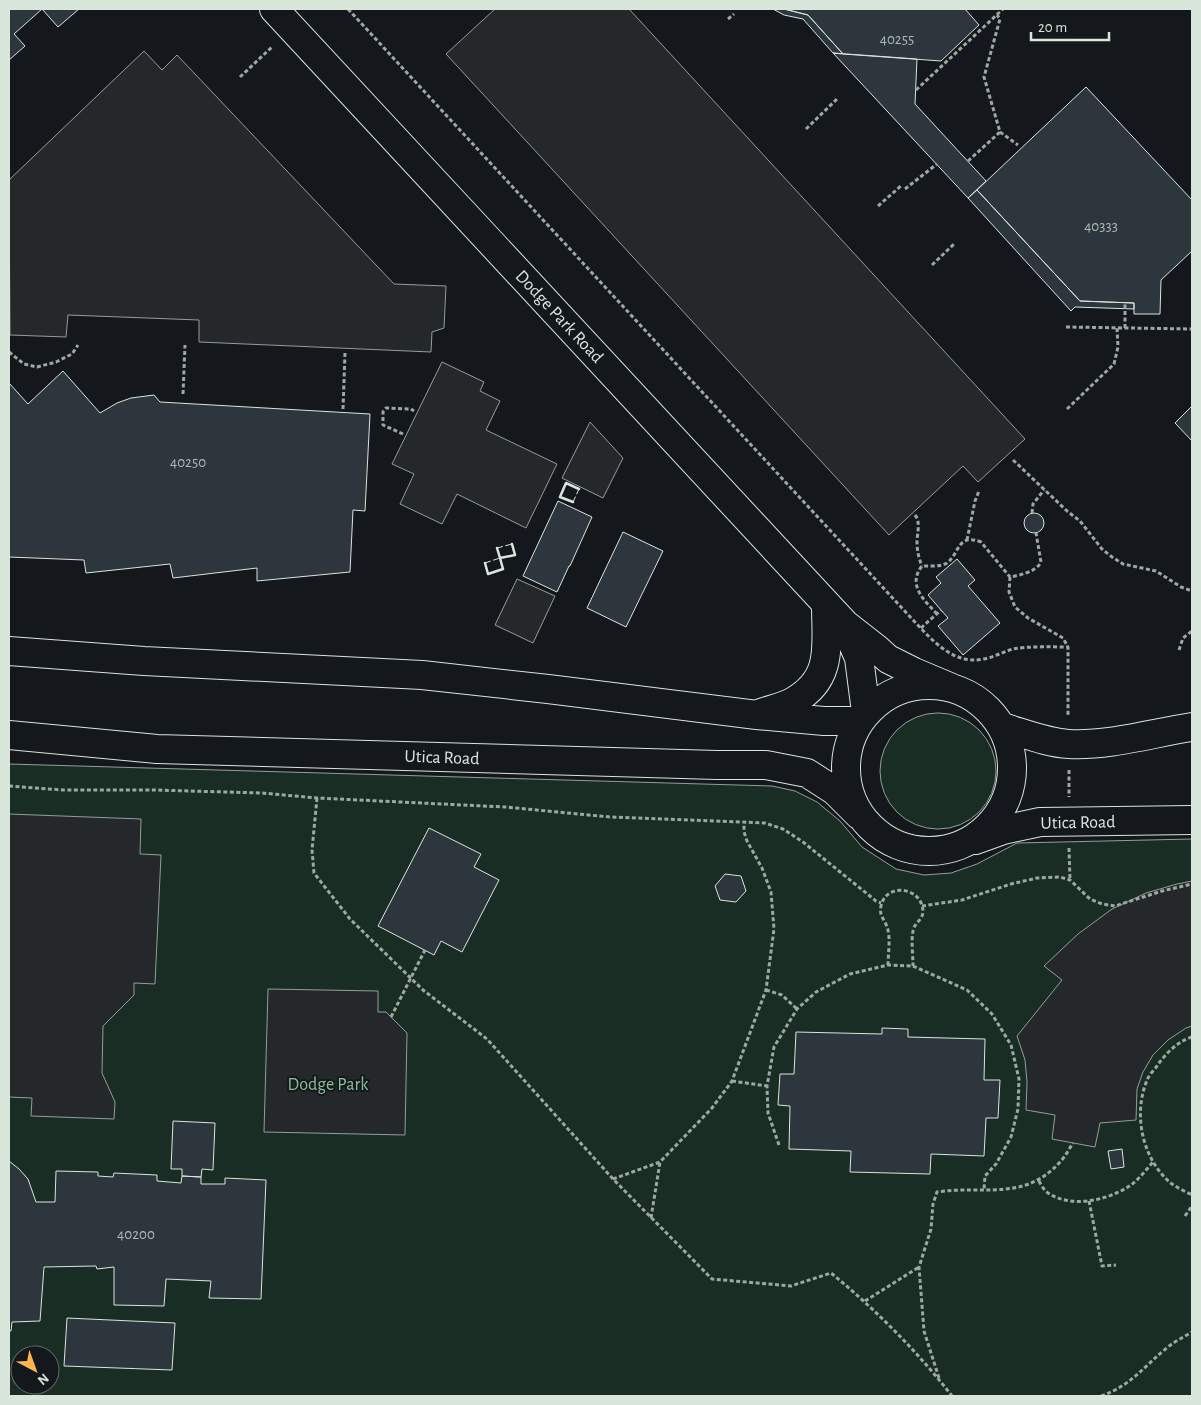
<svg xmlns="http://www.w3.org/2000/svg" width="1201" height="1405" viewBox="0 0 1201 1405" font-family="'Alegreya Sans',sans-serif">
<rect width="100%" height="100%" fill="#14181c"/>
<path fill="#1a2d24" stroke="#939e99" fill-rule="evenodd" d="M880 771a58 58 0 1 1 116 0a58 58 0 1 1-116 0Z
M9,764l763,22 23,5 22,11 23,19 22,26 34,22 28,6 27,-2 26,-9 40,-21 175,-4v557h-1183zM20,1355h30v30h-30z"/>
<path fill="#24282b" stroke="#939e99" d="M495,9h134l396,430 -47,43 -15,-16 -74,69 -443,-481z
M144,51l18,19 15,-15 217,229 52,2 -2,42 -12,4 -1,20 -232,-10v-22l-131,-5 -2,22 -56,-2 -1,-155z
M442,362l42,20 -4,9 20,10 -14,29 71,34 -31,64 -69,-34 -15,30 -42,-20 14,-30 -22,-10z
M590,422l33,36 -20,40 -41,-20z
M517,579l38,17 -22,47 -38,-18z
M9,814l132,5 -1,35 21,1 -6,129 -21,-1v12l-31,31 -1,47 13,29 -1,17 -83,-3 1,-18 -23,-1z
M1192,881v145l-6,2 -18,12 -15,15 -10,17 -6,17 -1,31 -36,3 -5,24 -43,-8 3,-24 -29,-5 1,-28 -2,-22 -8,-24 45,-56 -18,-14 34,-32 34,-25 34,-16 31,-9z
M268,989l110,2v21h8l21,21 -2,102 -141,-3z"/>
<path fill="#2c363c" stroke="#d8e6dc" d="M9,9h70l-21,18 -16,-18 -28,25 11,12 -16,14z
M773,9h11l24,6 35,39 -10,-1 -30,-34 -19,-4z
M784,9h181l14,16 -38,36 -98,-7 -35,-39z
M833,53l84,6 -2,45 71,77 -18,17z
M1086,87l106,113v51l-31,29 -1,34h-26v-11l-54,-2 -103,-111z
M977,190l103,111 54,2v6l-59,-2 -4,4 -103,-113z
M63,371l37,42 17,-10 14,-5 23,-3 6,7 210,12 -5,97 -12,-1 -3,62 -93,9v-13l-84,10 -3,-14 -84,9 -2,-13 -75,-3v-174l19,21z
M1192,406v35l-17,-18z
M558,501l34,16 -22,49h-1l-12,26 -34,-16z
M1024 523a10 10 0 1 1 20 0a10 10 0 1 1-20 0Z
M623,532l40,19 -37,76 -39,-19z
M957,559l18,21 -7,6 32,37 -37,32 -25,-29 10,-8 -20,-23 13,-12 -5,-6z
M429,828l52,26 -7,13 25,13 -37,72 -21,-11 -7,14 -56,-29z
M725,874l16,2 5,15 -10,11 -16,-2 -5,-14z
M882,1028l26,1v8l77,2 -1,41h16l-2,38h-12l-2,38 -53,-2 -1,20 -80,-2 1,-21 -62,-2 1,-43 -12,-1 2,-31h14l2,-42 86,2z
M173,1121l42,2 -2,47 -11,-1 -1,8 -19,-1v-7h-11z
M1122,1149l2,18 -13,2 -3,-18z
M9,1161l10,8 9,10 8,23h19l1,-31 42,1v4l15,1 1,-4 43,2v6l24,2 1,-7 19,1v7h24v-6l41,2 -5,119 -52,-1 2,-17 -45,-2 -2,27 -50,-1v-38l-17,2 -1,-3 -52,1 -4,54 -28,1 -1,9h-2z
M67,1318l108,5 -3,47 -108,-4z"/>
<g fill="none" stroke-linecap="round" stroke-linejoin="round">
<defs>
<path id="secondary" d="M274,9l571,615 32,25 11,10 26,13 38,16
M845,626l14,32 7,54
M9,651l135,10 278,14 126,14 209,26 67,6h36
M846 768a83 83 0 1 1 166 0a83 83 0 1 1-166 0Z
M761,713c10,-4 23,-6 33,-12 40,-23 32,-56 32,-96
M1002,727c21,6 45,16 67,17 41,2 83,-11 123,-17
M9,735l148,14 560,16h49l41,8 28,18 24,24
M975,840l28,-10 37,-8 152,-2"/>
</defs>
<use href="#secondary" stroke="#d8e6dc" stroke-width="30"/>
<path stroke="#9da8a2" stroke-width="3" stroke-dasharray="4 2.5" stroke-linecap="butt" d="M348,9l565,611c20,21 40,45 71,39 10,-2 19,-7 29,-10 15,-3 39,-2 55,-2
M728,19l6,-5
M240,77l33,-31
M916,90l87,-81
M806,129l32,-31
M1000,132l18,13
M968,161l32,-29 -16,-55 16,-58 -3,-4
M905,189l32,-25
M878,206l24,-21
M932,265l22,-21
M1066,327l126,2
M1125,328v-25
M9,352l15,12 13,3 19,-5 16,-8 6,-9
M183,394l2,-49
M343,409l2,-56
M1067,409l47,-45 4,-17 -1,-19
M403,434l-20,-9v-13l3,-4 25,1 3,2
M1013,460l54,51 13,10 22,28 10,8 11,7 33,7 25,16 11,4
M1032,513l1,-9 11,-14
M915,515c6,7 2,19 2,27 0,9 2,17 5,24
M967,540l8,-39 4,-10
M1010,577l-1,15 6,15 13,11 35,20 5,9v70
M937,614c-13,-14 -30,-29 -15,-48 8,0 18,1 25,-3 13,-10 10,-30 34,-21l29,35c10,-2 26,-5 31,-15l-5,-29
M921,628l20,-18
M1179,650l4,-12 9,-7
M1069,770v27
M9,786l54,4h91l108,3 55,5 188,9 105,10 155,6 18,6 20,13 73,59 5,2
M317,798l-5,52 2,23 36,46 73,71 64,49 126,140 99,100 79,7 40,-13c44,36 86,78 121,123
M1069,848l1,32
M922,906l40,-6 49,-16 26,-6 23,-1 10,3 20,19 12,5 13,2 47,-15 30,-7
M888,965c0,-11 3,-28 -1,-38 -3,-9 -8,-11 -6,-21 5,-24 41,-19 42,5 0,9 -9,12 -10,20 -2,10 0,24 0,35
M766,990l16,5 15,14
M391,1017l34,-67
M1192,1037c-14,4 -27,17 -35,29 -3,4 -7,8 -9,12 -16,35 -6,82 24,106 6,4 14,8 20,11
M732,1081l35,5
M779,1145l-11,-32 -1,-27 7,-39 23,-38 19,-17 34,-18 38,-9 25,1 54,24 25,24 19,31 8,34 -1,30 -7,28 -15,27 -11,12 -1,14
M613,1179l47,-17 52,-54 20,-27 34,-91 8,-61 -3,-37 -9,-24 -15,-27 -3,-9v-10
M1039,1181c2,4 5,9 9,12 24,16 61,7 83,-8 8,-6 15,-15 22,-23
M1089,1201l13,65 14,-1
M1185,1216l7,-10
M651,1218l9,-56
M865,1301l54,-34
M939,1378l-15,-47 -5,-64 12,-38 2,-25 4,-12c47,-7 87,10 123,-30 5,-5 9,-13 13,-19
M1101,1396c30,-10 44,-31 67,-49 7,-6 16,-10 24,-15"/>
<use href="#secondary" stroke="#14181c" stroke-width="28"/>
<path stroke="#d8e6dc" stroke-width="1" stroke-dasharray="6 2.5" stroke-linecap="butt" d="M573,502l6,-13
M497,548l15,-4
M485,563l15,-5"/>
<path stroke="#d8e6dc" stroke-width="2.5" d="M573,502l-13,-5 6,-14 13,6
M497,548l3,10 15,-3 -3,-11
M485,563l3,11 15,-5 -3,-11"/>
</g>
<g text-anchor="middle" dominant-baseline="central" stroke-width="4" stroke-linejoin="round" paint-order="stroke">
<g font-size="15" fill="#adbab4">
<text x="897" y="39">40255</text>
<text x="1101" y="226">40333</text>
<text x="188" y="462">40250</text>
<text x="136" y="1234">40200</text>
</g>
<g font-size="18" fill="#d8e6dc" stroke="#14181c">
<text transform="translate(559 317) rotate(47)">Dodge Park Road</text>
<text transform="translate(442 758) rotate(2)">Utica Road</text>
<text transform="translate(1078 823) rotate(-1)">Utica Road</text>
</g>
<g font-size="18" fill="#8ac095" stroke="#14181c">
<text x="328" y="1085">Dodge Park</text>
</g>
</g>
<rect width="1201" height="1405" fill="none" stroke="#d8e6dc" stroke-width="20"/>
<g transform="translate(35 1370) rotate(139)"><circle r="24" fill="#14181c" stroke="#626a69"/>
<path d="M0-4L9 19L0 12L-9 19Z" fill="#ffb74d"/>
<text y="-8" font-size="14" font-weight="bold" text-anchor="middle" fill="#d8e6dc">N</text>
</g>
<path d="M1031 32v8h78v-8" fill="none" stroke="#d8e6dc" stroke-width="2.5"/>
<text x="1038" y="32" font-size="15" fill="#d8e6dc" stroke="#14181c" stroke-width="4" paint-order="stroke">20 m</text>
</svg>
